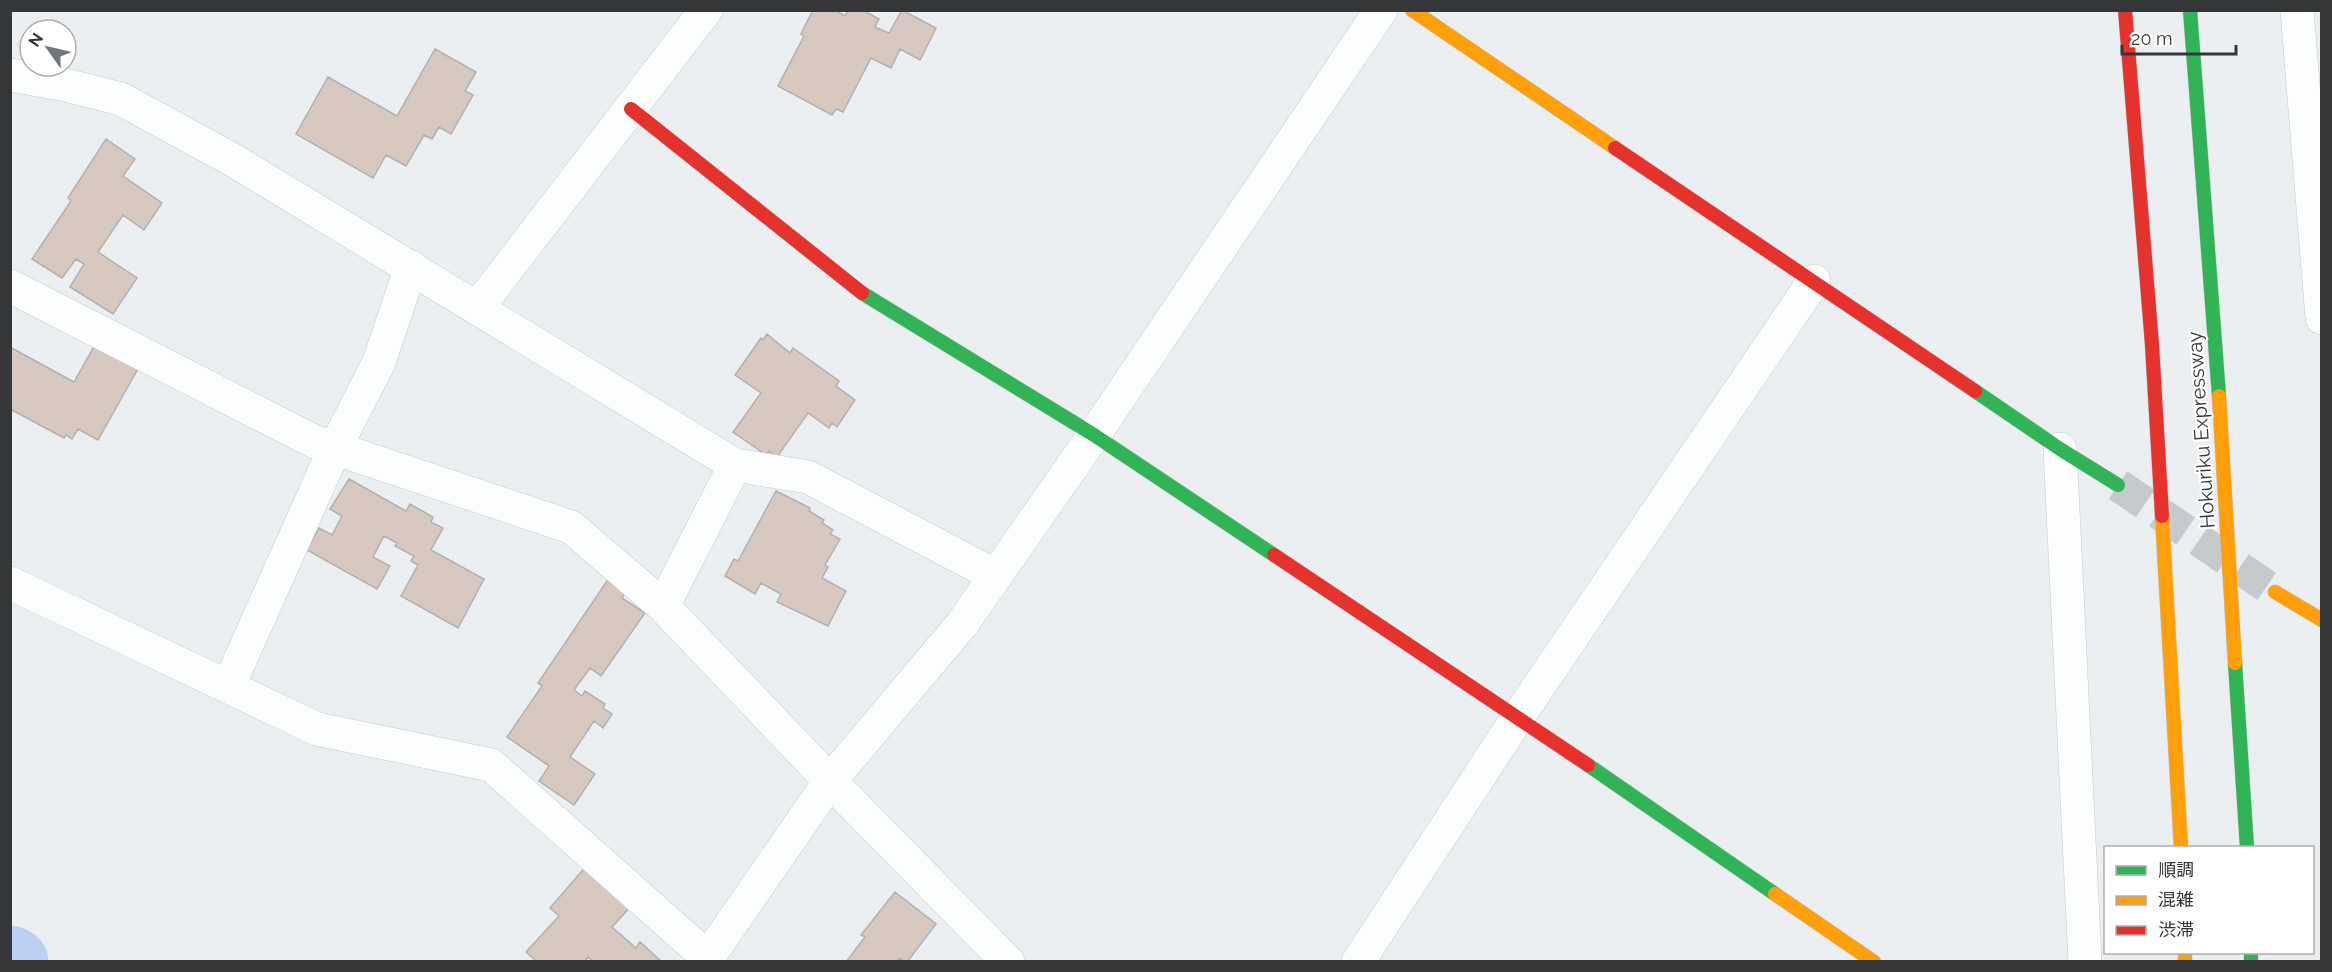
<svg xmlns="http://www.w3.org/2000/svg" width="2332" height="972" viewBox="0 0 2332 972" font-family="Raleway,'Noto Sans JP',sans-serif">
<rect width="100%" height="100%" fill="#eceff2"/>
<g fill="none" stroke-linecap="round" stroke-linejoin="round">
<path stroke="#bcd1f2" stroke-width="69" d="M10,960l4,2"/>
</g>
<path fill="#d8c9c0" stroke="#b1b1b2" stroke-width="1.5" d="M813,10h22l10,6 3,-6h15l16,9 -4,8 14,6 13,-23 34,18 -16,32 -20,-11 -9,19 -20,-10 -28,54 -7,-3 -4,6 -54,-29 26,-50 -3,-2z
M435,49l41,23 -11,19 8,4 -22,39 -12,-7 -7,12 -8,-4 -18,31 -20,-11 -13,23 -77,-44 32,-57 69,39z
M106,139l29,20 -12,17 39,27 -18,27 -21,-15 -25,37 39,26 -24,36 -43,-27 14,-23 -8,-5 -14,19 -30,-19 39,-58 -3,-3z
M767,334l23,19 3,-5 46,33 -3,5 19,14 -18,27 -5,-4 -3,5 -21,-15 -31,44 -8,-6 -3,4 -33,-23 28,-39 -26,-18 26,-37 2,2z
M97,341l43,24 -42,75 -20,-11 -6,10 -6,-4 -2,3 -54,-29v-62l64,35z
M349,479l57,32 4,-7 23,13 -2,5 12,6 -12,22 53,29 -26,49 -57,-32 17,-31 -7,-4 3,-5 -19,-10 2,-3 -13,-7 -11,21 17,9 -13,23 -70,-39 12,-22 13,7 10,-19 -12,-7z
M776,491l34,17 -1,3 15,9 -2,3 11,7 -3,4 10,5 -15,26 3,2 -6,11 24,13 -18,35 -51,-24 4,-8 -20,-11 -6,11 -30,-18 9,-17 4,2z
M607,581l18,12 -3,5 23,15 -44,63 -11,-8 -16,22 8,6 3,-5 20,13 -2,4 9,6 -9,14 -9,-7 -24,36 25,17 -21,31 -35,-24 10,-15 -42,-29 35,-51 -4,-3z
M588,864l45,40 -21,23 24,21 4,-6 22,20h-68l-6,-5 -4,5h-47l-11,-10 33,-36 -9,-8z
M895,892l41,32 -29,38 -8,-4 -2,4h-51l19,-25 -4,-2z"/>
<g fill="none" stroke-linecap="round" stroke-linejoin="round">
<path stroke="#c7cacd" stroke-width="33" stroke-dasharray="33 16" stroke-linecap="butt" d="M2118,485l157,107"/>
<defs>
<path id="street" d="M2297,10l25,308
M10,75l51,9 60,15 112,61 502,305 -72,141
M10,286l303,155 258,86 92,79 167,175 178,181
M478,307l228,-297
M2060,449l25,513
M735,465l73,12 188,99
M10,583l307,146 174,36 217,193
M228,687l107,-239 44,-86 32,-95
M705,962l125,-181 132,-157 132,-189 287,-425
M1358,962l160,-245 296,-436"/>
<path id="fast" d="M2190,10l29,386
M862,293l232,142 180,120
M1975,391l85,58 58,36
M2235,663l12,185
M1588,765l187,129
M2251,952v10"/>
<path id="slow" d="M1412,10l203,138
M2219,396l16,267
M2162,516l19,332
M2275,592l47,28
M1775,894l99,68
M2185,952v10"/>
<path id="jam" d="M2125,10l27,335 10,171
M631,109l231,184
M1615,148l360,243
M1274,555l314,210"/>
</defs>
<use href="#street" stroke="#c8cacd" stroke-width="34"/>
<use href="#fast" stroke="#c8cacd" stroke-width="15"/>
<use href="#slow" stroke="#c8cacd" stroke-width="15"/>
<use href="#jam" stroke="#c8cacd" stroke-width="15"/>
<use href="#street" stroke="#fcfdfd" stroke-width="33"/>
<use href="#fast" stroke="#30b455" stroke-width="14"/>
<use href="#slow" stroke="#ff9f0a" stroke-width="14"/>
<use href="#jam" stroke="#e5322d" stroke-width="14"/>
</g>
<g text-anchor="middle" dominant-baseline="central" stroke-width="4.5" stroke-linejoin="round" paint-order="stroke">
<g font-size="20" fill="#343638" stroke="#fff">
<text transform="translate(2201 430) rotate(-94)">Hokuriku Expressway</text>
</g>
</g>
<rect width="2332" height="972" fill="none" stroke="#343638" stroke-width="24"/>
<rect x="2104" y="846" width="210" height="108" fill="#ffffff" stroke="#aeafaf" stroke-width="1.5"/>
<rect x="2116" y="866" width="30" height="9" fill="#30b455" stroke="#aeafaf" stroke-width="1.5"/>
<text x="2158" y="876" font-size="18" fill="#343638">順調</text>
<rect x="2116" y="896" width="30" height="9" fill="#ff9f0a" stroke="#aeafaf" stroke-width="1.5"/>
<text x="2158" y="906" font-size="18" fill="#343638">混雑</text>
<rect x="2116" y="926" width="30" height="9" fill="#e5322d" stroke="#aeafaf" stroke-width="1.5"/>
<text x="2158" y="936" font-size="18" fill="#343638">渋滞</text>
<g transform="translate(48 48) rotate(304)"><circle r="28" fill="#ffffff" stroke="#aeafaf" stroke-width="1.5"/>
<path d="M0-4.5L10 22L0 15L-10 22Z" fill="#747779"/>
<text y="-9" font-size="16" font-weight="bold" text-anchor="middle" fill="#343638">N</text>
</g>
<path d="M2122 45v9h114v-9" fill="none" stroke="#343638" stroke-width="3"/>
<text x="2131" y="45" font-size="18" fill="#343638" stroke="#ffffff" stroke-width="4.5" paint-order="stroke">20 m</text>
</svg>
